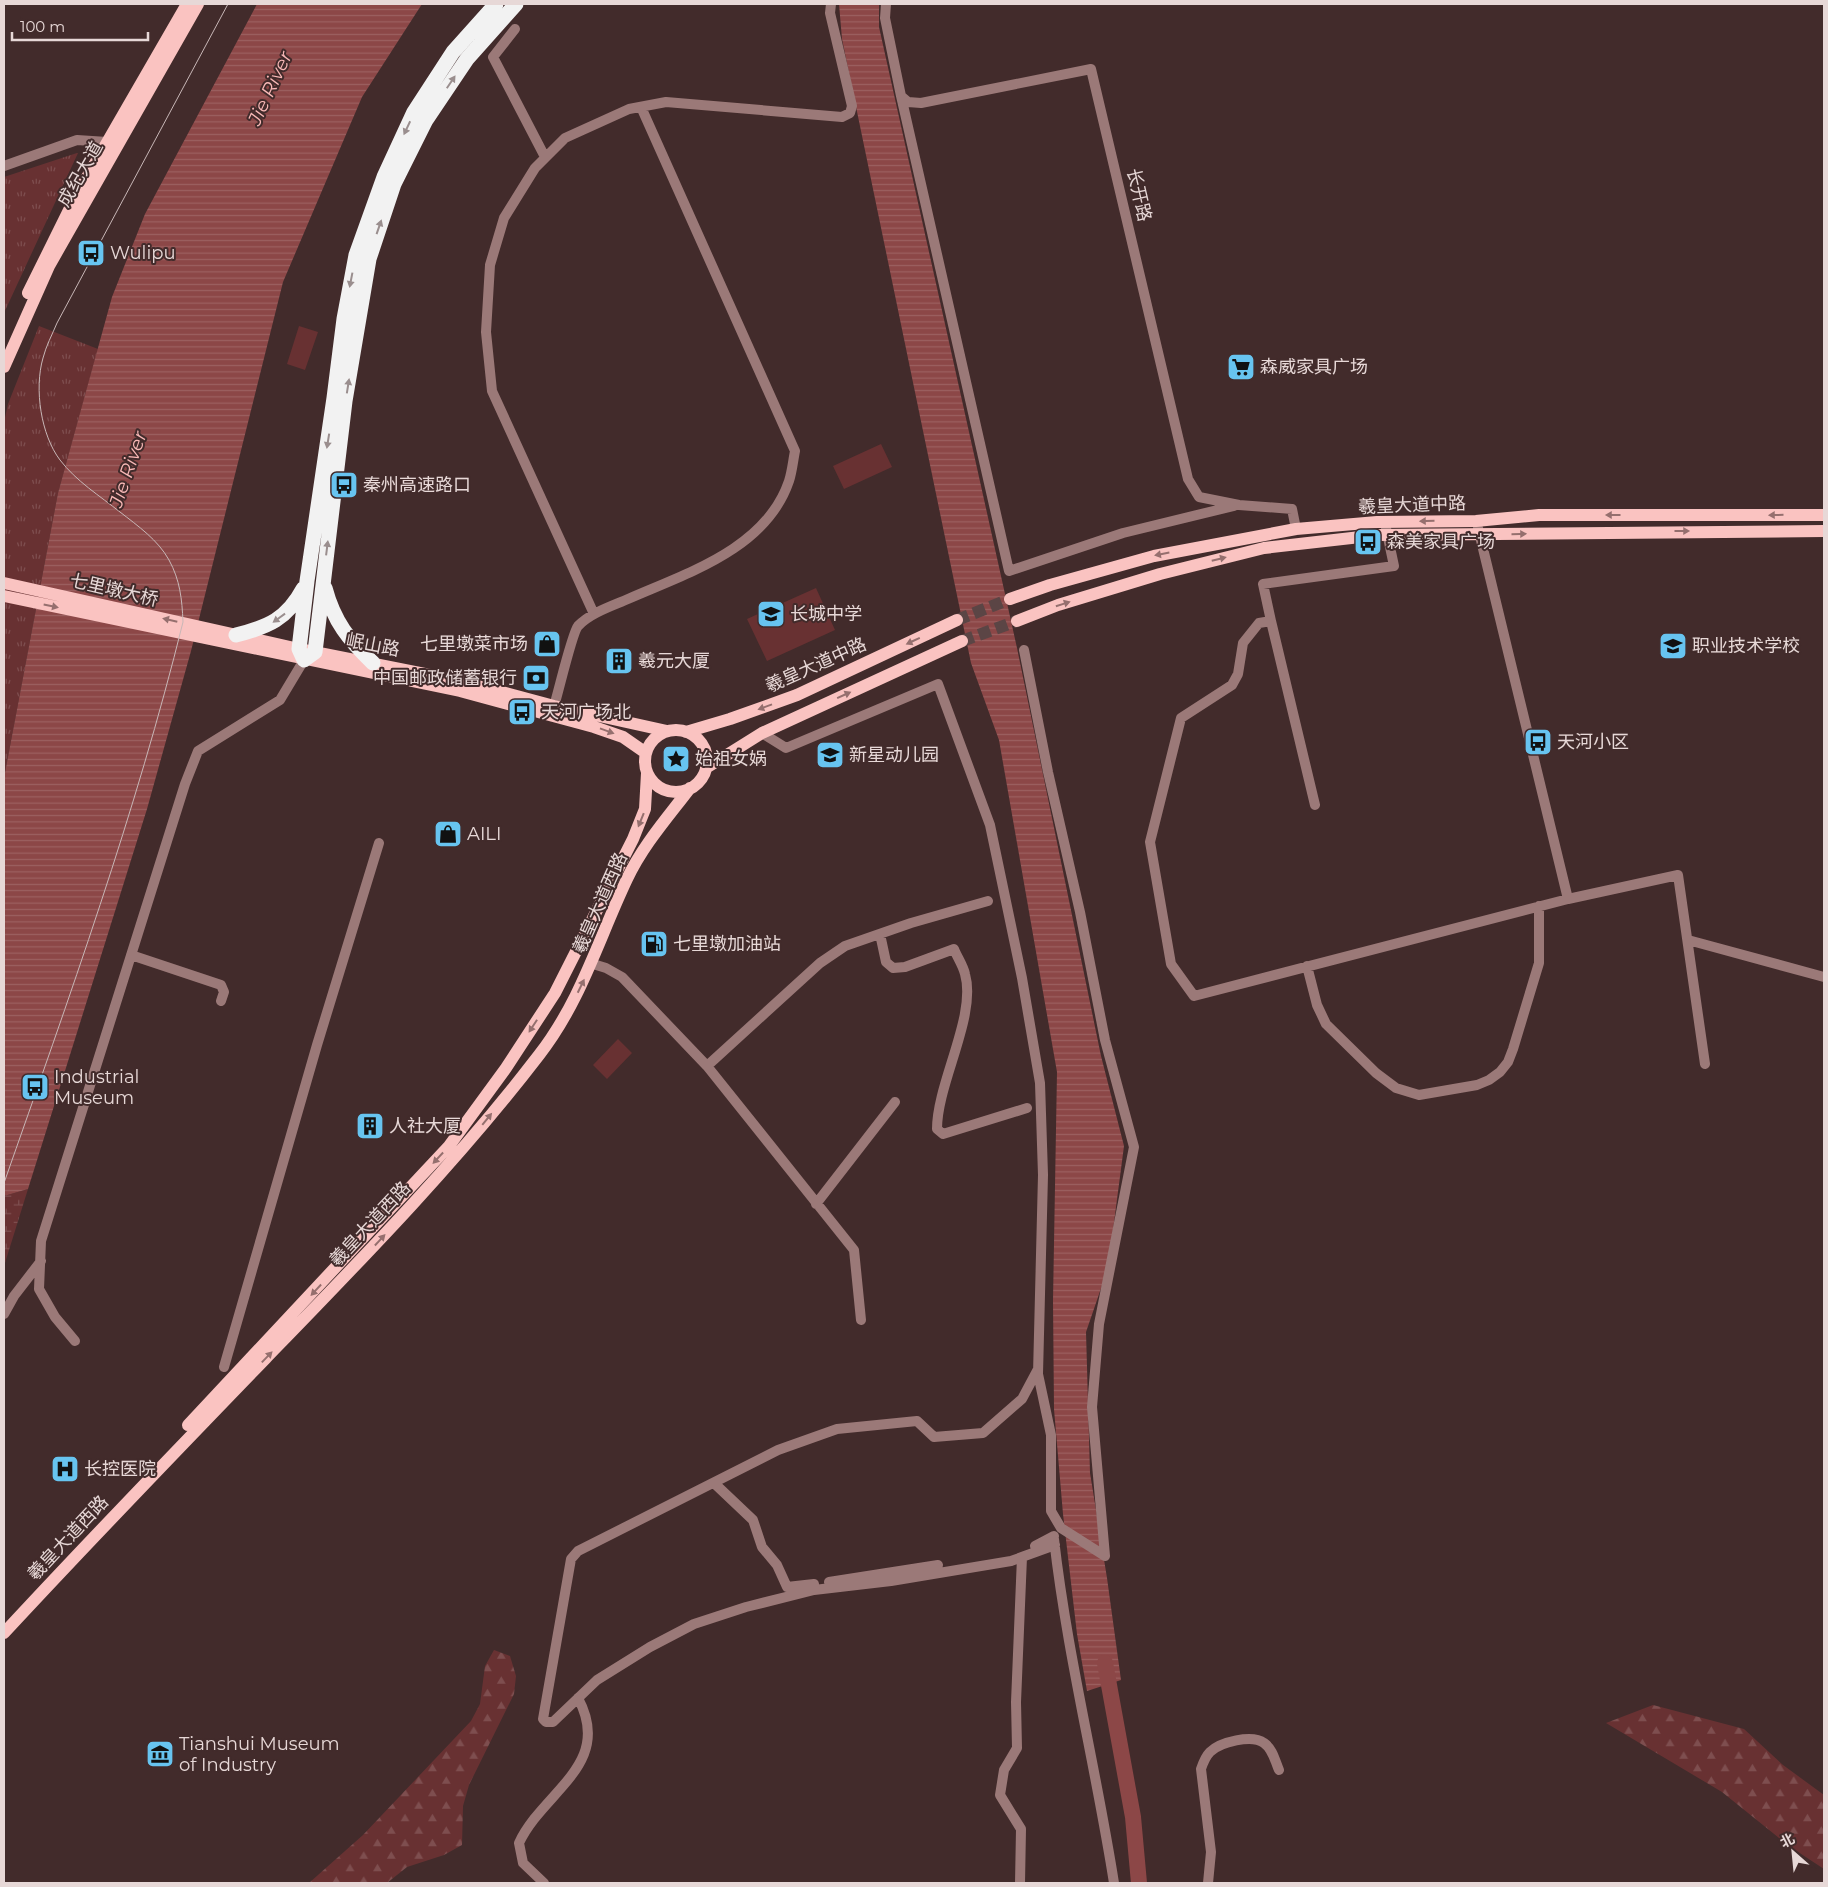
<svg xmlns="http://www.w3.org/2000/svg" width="1828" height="1887" viewBox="0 0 1828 1887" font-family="Montserrat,'Noto Sans SC',sans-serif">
<defs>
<pattern id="forest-firs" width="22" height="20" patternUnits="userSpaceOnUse" patternTransform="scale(1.25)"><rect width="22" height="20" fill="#683132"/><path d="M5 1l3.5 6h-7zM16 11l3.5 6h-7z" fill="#7e4e4f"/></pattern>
<pattern id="wetland-marsh" width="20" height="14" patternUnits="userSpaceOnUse" patternTransform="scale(1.25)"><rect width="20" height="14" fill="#683132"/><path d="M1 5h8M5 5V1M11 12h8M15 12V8" fill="none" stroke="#7e4e4f"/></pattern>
<pattern id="park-tufts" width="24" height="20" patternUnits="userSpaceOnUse" patternTransform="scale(1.25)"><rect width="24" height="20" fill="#683132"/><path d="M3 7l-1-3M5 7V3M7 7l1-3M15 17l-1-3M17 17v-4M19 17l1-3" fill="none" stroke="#7e4e4f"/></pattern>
<pattern id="water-rules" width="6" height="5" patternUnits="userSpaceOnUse" patternTransform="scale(1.25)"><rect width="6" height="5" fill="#8c4747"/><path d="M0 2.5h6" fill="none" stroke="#9c6161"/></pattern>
</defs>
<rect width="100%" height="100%" fill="#422b2b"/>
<path fill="url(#forest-firs)" d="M494,1650l16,6 6,20 -2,18 -45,91 -6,21 -1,39 -18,10 -37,12 -20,16h-78l54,-48 108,-114 9,-17 5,-38z
M1653,1705l91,24 39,36 41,30v74l-35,-23 -67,-54 -116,-69z"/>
<path fill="url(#wetland-marsh)" d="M28,1189l-24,77v-70z"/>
<path fill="url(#park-tufts)" d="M77,153h1l-74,160v-136z
M39,326l59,23 -40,144 -54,285v-356l4,-18z"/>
<path fill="#683132" d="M299,326l19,6 -13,38 -18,-6z
M881,444l11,23 -48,22 -11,-23z
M816,588l19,42 -68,31 -20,-42z
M618,1039l14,14 -25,26 -14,-14z"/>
<path fill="url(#water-rules)" d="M257,4h165l-60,93 -79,185 -92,369 -44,158 -119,380 -24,7v-418l54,-285 54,-196 33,-83z
M839,4h40v23l138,621 84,408 23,90 -16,122 -22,64 4,141 17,105 14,102 -34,11 -10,-57 -14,-120 -9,-105 -1,-108 4,-229 -58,-332 -28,-77 -129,-624z"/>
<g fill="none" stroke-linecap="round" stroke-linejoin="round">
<path stroke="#8c4747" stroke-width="16" d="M1105,1663l28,154 6,66"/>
<path stroke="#5b4545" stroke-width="12" stroke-dasharray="12 6" stroke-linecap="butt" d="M957,620l53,-21
M962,641l55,-20"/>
<path stroke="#9b7978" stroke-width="10" d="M886,4l-1,14 16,78 7,6 13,1 170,-34 97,410 11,18 40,8 53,4 4,20
M515,29l-22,28 52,100
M901,96l108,475 114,-38 111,-27
M4,166l73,-26 30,2
M1386,528l8,38 -131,18 8,37 -12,2 -16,20 -5,31 -6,11 -51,33 -31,124 21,122 23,32 374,-97 110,-24 27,189
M1478,528l90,371
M594,614l-102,-223 -6,-59 4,-67 14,-47 31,-50 30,-30 64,-29 37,-7 176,15 8,-4 2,-7 -22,-93 1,-9
M1271,621l44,184
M1024,650l24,122 32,140 25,128 29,107 -35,177 -7,83 13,149
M554,706c4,-12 18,-73 24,-80 12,-13 34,-20 50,-27 59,-26 138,-50 161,-118 3,-9 4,-20 6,-30l-154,-344
M762,733l24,15 152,-64 52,141 32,153 18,105 3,92 -5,199 13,61v76l10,17 44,28
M880,934l6,28 7,6 12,-1 49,-18c3,8 9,16 11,25 12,42 -28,109 -28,155l6,5 84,-26
M1688,940l136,37
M131,955l90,30 3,7 -3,9
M593,964l13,4 16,9 85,89 147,184 7,70
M1307,966l10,39 9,19 50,49 20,15 23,7 58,-10 12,-5 11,-8 8,-10 5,-13 26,-86v-57
M707,1066l113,-103 25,-17 66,-23 77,-22
M816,1204l79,-102
M4,1314l10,-18 27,-35
M75,1341l-20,-24 -16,-28 2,-48 144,-457 13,-33 82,-51 24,-40
M224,1367l93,-322 62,-202
M1038,1369l-16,30 -39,34 -49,4 -17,-16 -80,8 -59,21 -200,101 -7,8 -28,160 3,3h7l44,-42 53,-33 44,-23 52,-17 68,-17 77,-9 120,-20 44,-16
M714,1483l39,37 9,27 15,18 10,22 27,-3
M1054,1539c13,115 42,229 60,344
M1035,1546l19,-10
M829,1582l109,-17
M544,1883l-21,-20 -4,-20c24,-52 95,-78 59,-145
M1020,1883l1,-54 -21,-34 4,-25 13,-22 -1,-46 6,-145
M1208,1883l3,-31 -10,-83c2,-6 4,-12 9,-17 10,-10 42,-18 54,-9 9,6 11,18 15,27"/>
<path stroke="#fac3c1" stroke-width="12" d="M28,293l47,-95 112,-194
M4,367l45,-101 149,-262
M4,583l295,66 161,32 94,25 113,25
M4,596l456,95 134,36 29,10 23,16
M1010,599l40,-14 104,-29 142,-27 81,-7 99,-1 63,-6h285
M1017,621l41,-16 102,-31 104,-26 114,-13 446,-4
M645 761a31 31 0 1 1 62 0a31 31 0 1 1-62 0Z
M686,732l44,-13 67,-24 160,-75
M706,768l56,-35 200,-92
M188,1425l261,-279 57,-78 49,-75 78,-154 12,-30 2,-36
M4,1633c86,-93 174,-184 262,-275 95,-98 190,-195 273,-303 42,-54 59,-115 88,-176 16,-34 41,-62 63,-91"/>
<path stroke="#f2f2f2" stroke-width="15" d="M496,4l-43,48 -39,60 -30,65 -28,78 -12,64 -10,79 -27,183 -8,68 5,11 11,-8 30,-251 24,-142 25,-75 32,-64 41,-61 49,-55
M325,588c9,34 24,52 48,75
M236,635c32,-8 51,-16 67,-46"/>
<path stroke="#c8b7b7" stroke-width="1" d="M4,1183c65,-185 132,-371 179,-561 -1,-23 -3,-42 -14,-62 -11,-20 -31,-34 -49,-48 -20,-16 -44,-31 -60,-52 -19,-25 -26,-71 -17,-102 3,-12 9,-23 14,-35l171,-319"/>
</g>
<defs><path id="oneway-solid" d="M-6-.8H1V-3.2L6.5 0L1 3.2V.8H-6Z" transform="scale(1.25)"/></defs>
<g fill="#9a8e8e">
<use href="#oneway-solid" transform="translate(451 82) rotate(-56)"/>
<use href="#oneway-solid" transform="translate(407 128) rotate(115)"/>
<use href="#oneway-solid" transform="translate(379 227) rotate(-71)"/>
<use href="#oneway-solid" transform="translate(351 280) rotate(101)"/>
<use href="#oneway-solid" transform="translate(348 386) rotate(-81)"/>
<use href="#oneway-solid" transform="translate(328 441) rotate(99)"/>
<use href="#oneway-solid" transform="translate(327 548) rotate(-83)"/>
<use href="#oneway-solid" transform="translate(279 618) rotate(144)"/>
</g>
<g fill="#956f6e">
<use href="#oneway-solid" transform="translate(1613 515) rotate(180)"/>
<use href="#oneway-solid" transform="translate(1776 515) rotate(179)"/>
<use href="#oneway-solid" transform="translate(1427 521) rotate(179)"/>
<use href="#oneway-solid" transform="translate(1682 531)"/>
<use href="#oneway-solid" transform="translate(1519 534) rotate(-1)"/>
<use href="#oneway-solid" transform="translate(1162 554) rotate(169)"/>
<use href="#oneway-solid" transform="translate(1219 559) rotate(-14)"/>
<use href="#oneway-solid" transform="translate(1063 604) rotate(-18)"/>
<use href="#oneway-solid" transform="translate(51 606) rotate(12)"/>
<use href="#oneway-solid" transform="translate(170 620) rotate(-167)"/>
<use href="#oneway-solid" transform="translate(913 641) rotate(155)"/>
<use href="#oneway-solid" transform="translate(844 695) rotate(-24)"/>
<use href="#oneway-solid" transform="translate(765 707) rotate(160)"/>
<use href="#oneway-solid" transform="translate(607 731) rotate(20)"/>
<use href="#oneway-solid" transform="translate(641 820) rotate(112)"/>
<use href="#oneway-solid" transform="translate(581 986) rotate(-64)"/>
<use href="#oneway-solid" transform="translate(533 1026) rotate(123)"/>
<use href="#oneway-solid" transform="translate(487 1119) rotate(-51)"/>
<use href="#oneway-solid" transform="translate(438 1158) rotate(133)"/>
<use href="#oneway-solid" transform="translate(380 1240) rotate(-47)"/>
<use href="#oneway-solid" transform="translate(316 1290) rotate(133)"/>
<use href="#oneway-solid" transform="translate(267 1357) rotate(-46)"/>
</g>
<defs>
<symbol id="bus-square" viewBox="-11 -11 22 22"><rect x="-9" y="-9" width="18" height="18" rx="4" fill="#67c4f0" stroke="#422b2b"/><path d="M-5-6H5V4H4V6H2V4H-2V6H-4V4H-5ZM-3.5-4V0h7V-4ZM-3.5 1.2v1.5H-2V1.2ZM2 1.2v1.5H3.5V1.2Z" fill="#111"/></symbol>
<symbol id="supermarket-square" viewBox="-11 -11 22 22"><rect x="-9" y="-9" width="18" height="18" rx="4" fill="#67c4f0" stroke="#422b2b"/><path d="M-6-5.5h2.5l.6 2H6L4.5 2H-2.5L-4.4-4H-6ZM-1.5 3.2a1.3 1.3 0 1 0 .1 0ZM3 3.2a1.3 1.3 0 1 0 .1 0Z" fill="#111"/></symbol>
<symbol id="school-square" viewBox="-11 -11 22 22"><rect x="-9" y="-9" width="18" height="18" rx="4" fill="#67c4f0" stroke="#422b2b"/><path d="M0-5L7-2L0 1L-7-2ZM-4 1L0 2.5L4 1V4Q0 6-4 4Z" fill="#111"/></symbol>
<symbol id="shop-square" viewBox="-11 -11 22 22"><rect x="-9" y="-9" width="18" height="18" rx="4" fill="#67c4f0" stroke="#422b2b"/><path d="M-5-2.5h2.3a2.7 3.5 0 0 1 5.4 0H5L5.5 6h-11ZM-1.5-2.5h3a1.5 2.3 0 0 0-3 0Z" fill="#111"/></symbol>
<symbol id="university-square" viewBox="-11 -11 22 22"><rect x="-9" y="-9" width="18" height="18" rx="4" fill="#67c4f0" stroke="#422b2b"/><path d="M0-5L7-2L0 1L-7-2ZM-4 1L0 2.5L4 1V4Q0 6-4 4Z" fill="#111"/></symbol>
<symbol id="building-square" viewBox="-11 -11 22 22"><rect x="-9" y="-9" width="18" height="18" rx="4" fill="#67c4f0" stroke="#422b2b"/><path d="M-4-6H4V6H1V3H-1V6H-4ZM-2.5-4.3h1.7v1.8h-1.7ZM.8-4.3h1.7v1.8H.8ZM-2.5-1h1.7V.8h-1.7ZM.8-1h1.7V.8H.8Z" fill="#111"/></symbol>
<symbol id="bank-square" viewBox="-11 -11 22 22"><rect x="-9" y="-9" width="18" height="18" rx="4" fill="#67c4f0" stroke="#422b2b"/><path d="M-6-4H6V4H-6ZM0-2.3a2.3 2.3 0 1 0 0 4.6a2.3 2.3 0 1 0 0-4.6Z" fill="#111"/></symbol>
<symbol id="sight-square" viewBox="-11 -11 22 22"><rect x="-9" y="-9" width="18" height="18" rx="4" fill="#67c4f0" stroke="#422b2b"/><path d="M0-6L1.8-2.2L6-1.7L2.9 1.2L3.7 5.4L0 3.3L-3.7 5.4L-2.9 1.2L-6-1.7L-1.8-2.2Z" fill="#111"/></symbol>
<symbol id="fuel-square" viewBox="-11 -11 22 22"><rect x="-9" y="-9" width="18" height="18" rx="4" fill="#67c4f0" stroke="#422b2b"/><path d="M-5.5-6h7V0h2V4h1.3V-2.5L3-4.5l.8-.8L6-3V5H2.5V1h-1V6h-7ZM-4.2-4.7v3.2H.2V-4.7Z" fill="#111"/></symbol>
<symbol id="hospital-square" viewBox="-11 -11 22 22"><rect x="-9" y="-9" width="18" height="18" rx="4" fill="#67c4f0" stroke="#422b2b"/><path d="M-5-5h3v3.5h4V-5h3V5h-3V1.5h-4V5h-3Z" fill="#111"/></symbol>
<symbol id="museum-square" viewBox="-11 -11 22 22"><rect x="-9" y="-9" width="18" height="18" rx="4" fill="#67c4f0" stroke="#422b2b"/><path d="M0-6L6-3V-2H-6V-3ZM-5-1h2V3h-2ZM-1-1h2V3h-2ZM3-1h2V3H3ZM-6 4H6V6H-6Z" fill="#111"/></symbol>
</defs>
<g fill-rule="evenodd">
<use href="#bus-square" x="75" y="237" width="32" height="32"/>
<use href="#supermarket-square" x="1225" y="351" width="32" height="32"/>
<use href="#bus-square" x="328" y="469" width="32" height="32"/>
<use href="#bus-square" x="1352" y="526" width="32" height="32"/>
<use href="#school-square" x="755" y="598" width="32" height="32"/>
<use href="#shop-square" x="531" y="628" width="32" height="32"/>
<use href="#university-square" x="1657" y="630" width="32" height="32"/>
<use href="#building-square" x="603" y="645" width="32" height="32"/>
<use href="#bank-square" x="520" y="662" width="32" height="32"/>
<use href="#bus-square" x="506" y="696" width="32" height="32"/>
<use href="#bus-square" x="1522" y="726" width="32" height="32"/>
<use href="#school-square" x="814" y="739" width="32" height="32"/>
<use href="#sight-square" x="660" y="743" width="32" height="32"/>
<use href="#shop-square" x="432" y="818" width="32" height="32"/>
<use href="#fuel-square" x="638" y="928" width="32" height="32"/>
<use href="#bus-square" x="19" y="1071" width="32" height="32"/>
<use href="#building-square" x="354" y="1110" width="32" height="32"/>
<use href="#hospital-square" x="49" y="1453" width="32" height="32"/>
<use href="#museum-square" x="144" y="1738" width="32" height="32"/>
</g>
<g text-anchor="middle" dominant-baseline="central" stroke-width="4" stroke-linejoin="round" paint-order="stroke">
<g font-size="18" fill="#e7d8d7" stroke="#422b2b">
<text transform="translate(80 174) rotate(-60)">成纪大道</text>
<text transform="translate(1139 195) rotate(77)">长开路</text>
<text transform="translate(1412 505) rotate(-2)">羲皇大道中路</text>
<text transform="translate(114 590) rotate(13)">七里墩大桥</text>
<text transform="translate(373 645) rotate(11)">岷山路</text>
<text transform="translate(816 665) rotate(-24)">羲皇大道中路</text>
<text transform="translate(600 903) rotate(-66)">羲皇大道西路</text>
<text transform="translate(370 1224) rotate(-47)">羲皇大道西路</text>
<text transform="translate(68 1538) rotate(-47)">羲皇大道西路</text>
</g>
<g font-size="18" fill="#e7d8d7" stroke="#422b2b" text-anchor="start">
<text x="110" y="253">Wulipu</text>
<text x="1260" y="367">森威家具广场</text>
<text x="363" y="485">秦州高速路口</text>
<text x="1387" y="542">森美家具广场</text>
<text x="790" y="614">长城中学</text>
<text x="528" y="644" text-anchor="end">七里墩菜市场</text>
<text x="1692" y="646">职业技术学校</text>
<text x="638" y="661">羲元大厦</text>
<text x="517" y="678" text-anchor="end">中国邮政储蓄银行</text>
<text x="541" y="712">天河广场北</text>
<text x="1557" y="742">天河小区</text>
<text x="849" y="755">新星动儿园</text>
<text x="695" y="759">始祖女娲</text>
<text x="467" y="834">AILI</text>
<text x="673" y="944">七里墩加油站</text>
<text x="54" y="1077">Industrial<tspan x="54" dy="21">Museum</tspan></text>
<text x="389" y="1126">人社大厦</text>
<text x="84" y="1469">长控医院</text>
<text x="179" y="1744">Tianshui Museum<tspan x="179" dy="21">of Industry</tspan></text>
</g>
<g font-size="19" font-style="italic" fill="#f9b9b7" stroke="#422b2b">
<text transform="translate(270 88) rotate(-65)">Jie River</text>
<text transform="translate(128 469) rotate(-71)">Jie River</text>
</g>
</g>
<rect width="1828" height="1887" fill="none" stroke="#e7d8d7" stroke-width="10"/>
<g transform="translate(1793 1852) rotate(333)" stroke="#422b2b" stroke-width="4" paint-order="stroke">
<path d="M0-4L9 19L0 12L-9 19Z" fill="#e7d8d7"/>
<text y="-8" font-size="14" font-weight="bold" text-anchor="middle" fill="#e7d8d7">北</text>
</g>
<path d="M12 32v8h136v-8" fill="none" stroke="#e7d8d7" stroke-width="2.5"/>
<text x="20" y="32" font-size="15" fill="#e7d8d7" stroke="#422b2b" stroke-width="4" paint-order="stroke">100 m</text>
</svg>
